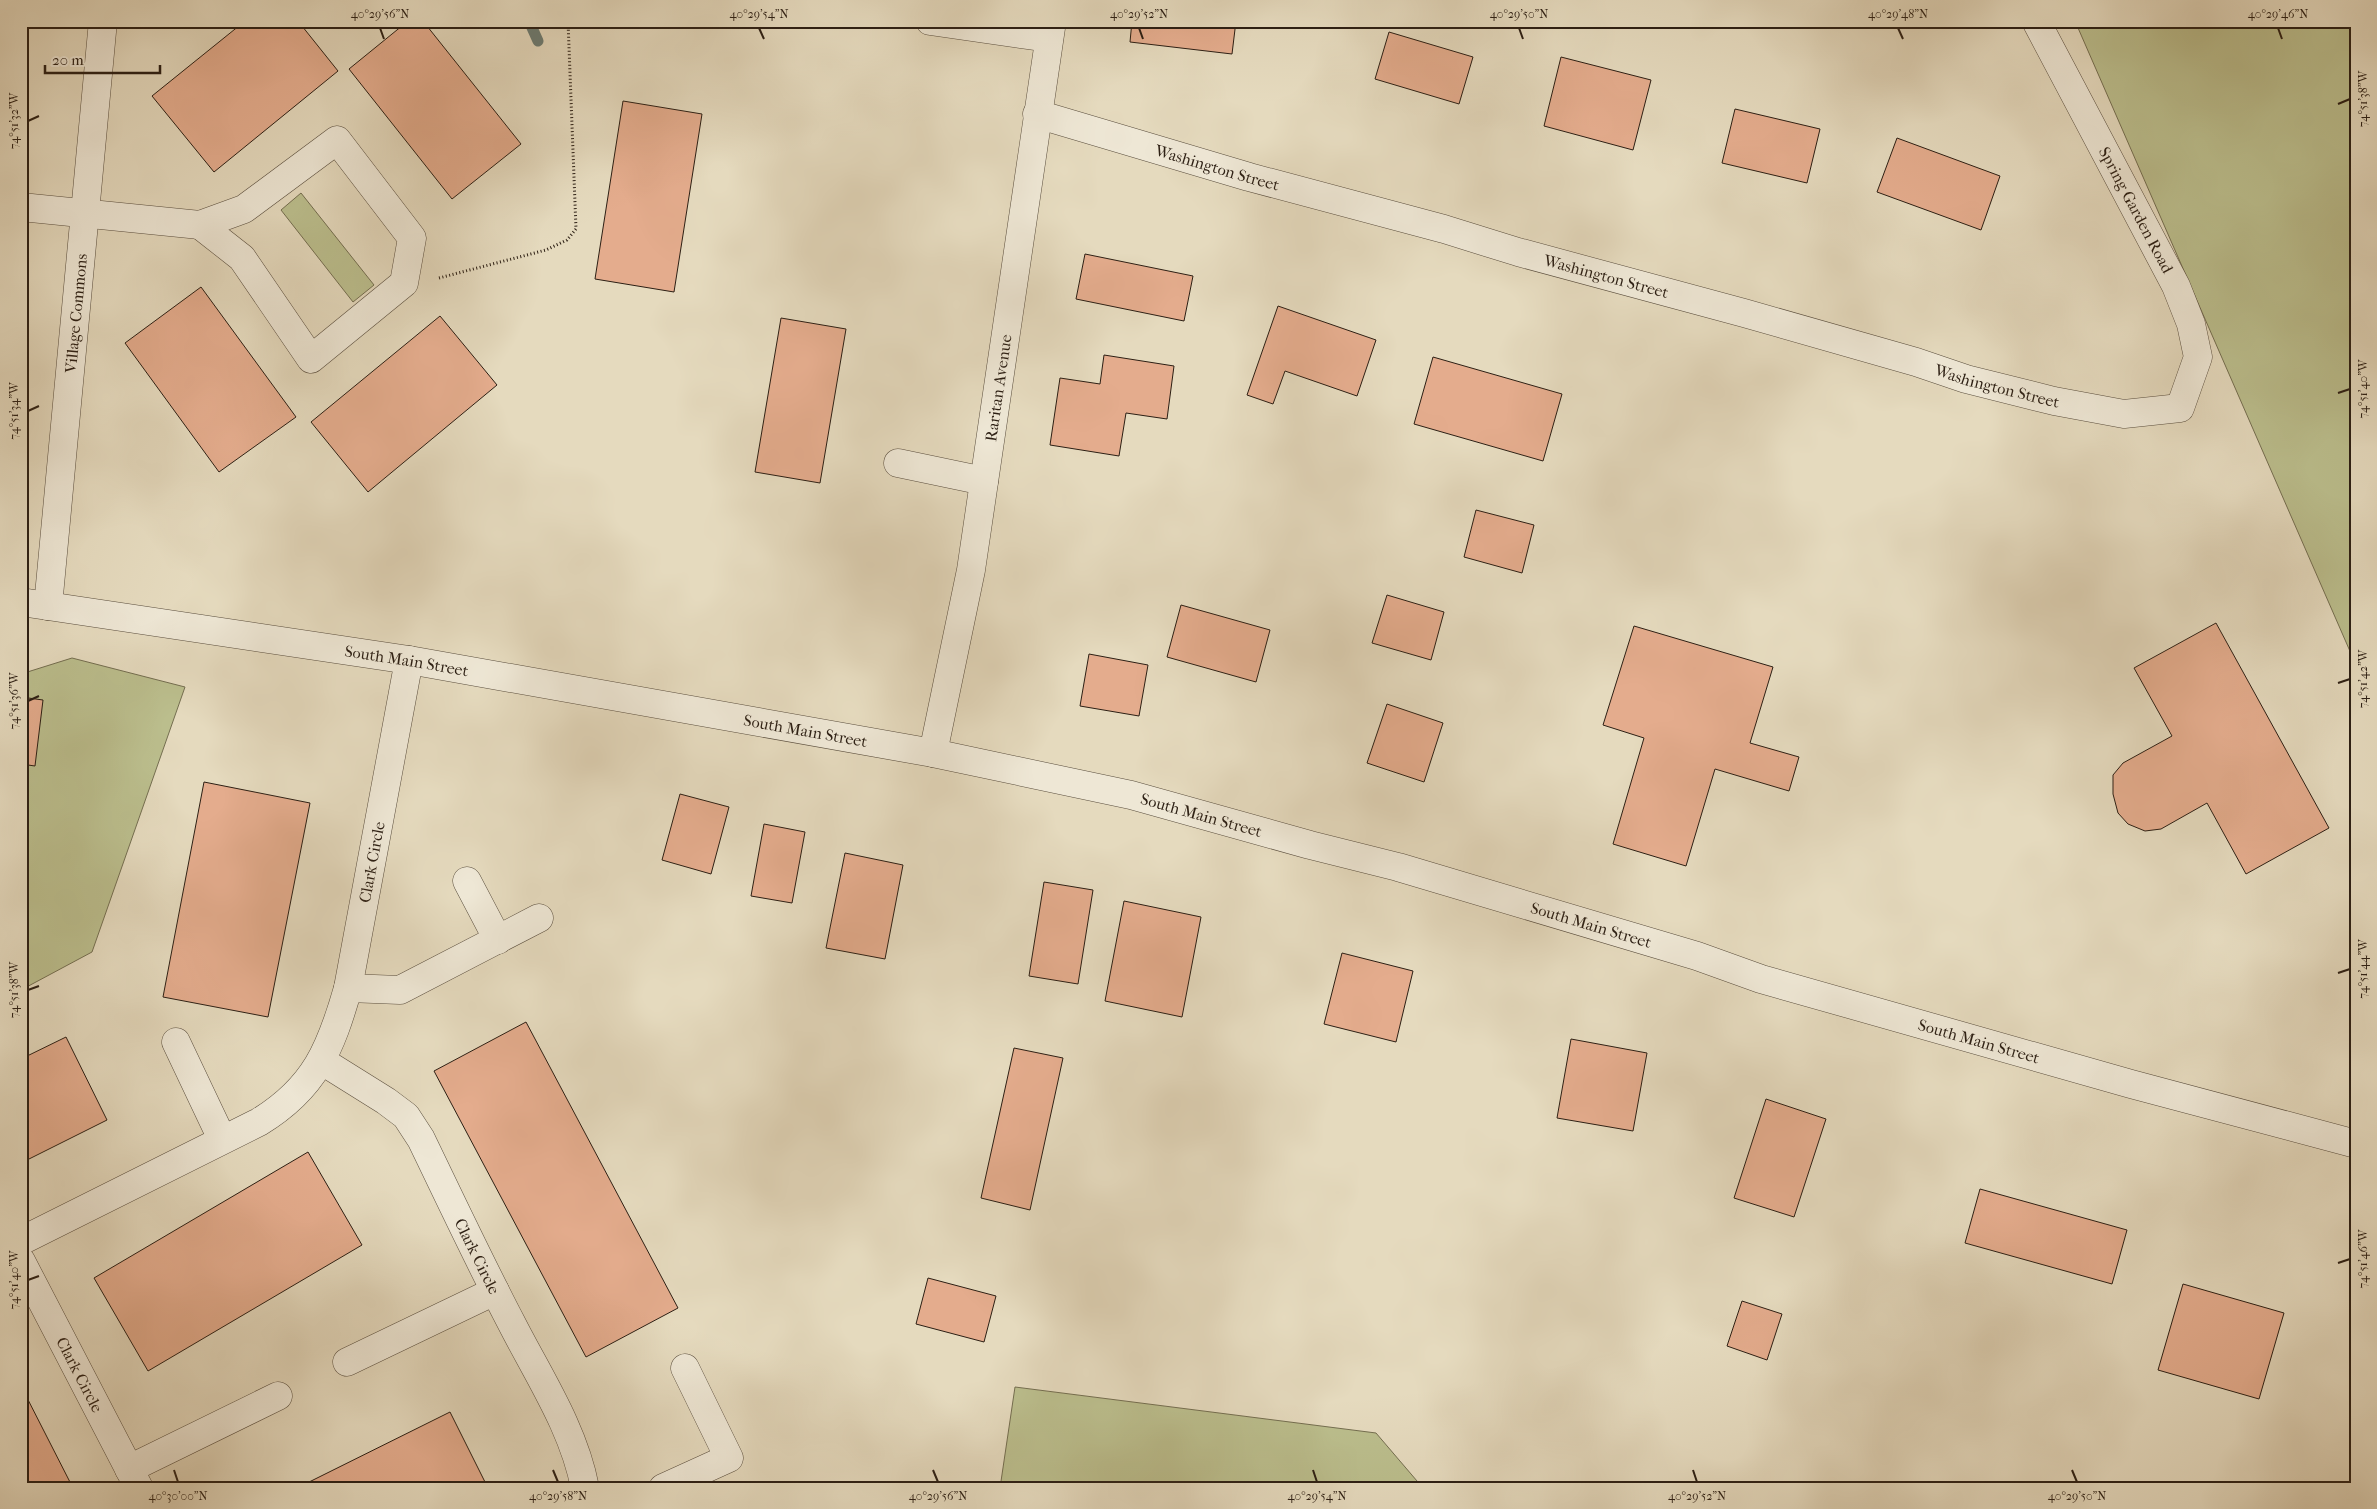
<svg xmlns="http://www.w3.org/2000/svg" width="2377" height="1509" viewBox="0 0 2377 1509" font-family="'IM FELL French Canon',serif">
<rect width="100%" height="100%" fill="#e5dabe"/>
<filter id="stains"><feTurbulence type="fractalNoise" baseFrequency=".004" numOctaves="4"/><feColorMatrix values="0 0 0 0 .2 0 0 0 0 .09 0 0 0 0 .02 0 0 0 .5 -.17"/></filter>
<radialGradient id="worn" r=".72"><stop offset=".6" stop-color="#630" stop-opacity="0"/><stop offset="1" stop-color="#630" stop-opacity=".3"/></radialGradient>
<path fill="#bbbe8d" stroke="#746e50" d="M2075,21h281v644z
M301,193l73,92 -21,17 -72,-92z
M72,658l113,29 -93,265 -71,38v-316z
M1015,1387l361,46 47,55h-423z"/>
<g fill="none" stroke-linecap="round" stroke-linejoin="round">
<path stroke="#6c7c73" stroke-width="11" d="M529,21l9,20"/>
</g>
<path fill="#e4ac8d" stroke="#2c1f14" d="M245,21h53l40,50 -124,101 -62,-76z
M408,21h15l98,123 -69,55 -103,-130z
M1132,21h104l-4,33 -102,-12z
M1389,32l84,25 -14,47 -84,-25z
M1561,57l90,23 -18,70 -89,-24z
M623,101l79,13 -28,178 -79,-13z
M1735,109l85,20 -13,54 -85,-20z
M1897,138l103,38 -19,54 -104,-38z
M1085,254l108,22 -9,45 -108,-22z
M201,287l95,130 -77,55 -94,-129z
M1278,306l98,34 -19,56 -72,-25 -12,33 -26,-9z
M440,316l57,69 -129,107 -57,-70z
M781,318l65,11 -26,154 -65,-11z
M1104,355l70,11 -7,53 -41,-6 -7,43 -69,-11 10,-67 40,6z
M1433,357l129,37 -19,67 -129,-37z
M1476,510l58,15 -12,48 -58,-16z
M1387,595l57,17 -13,48 -59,-17z
M1181,605l89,25 -14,52 -89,-25z
M2216,623l113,205 -83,46 -39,-71 -46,26 -16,2 -17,-7 -10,-11 -5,-19v-19l10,-12 49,-27 -38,-68z
M1634,626l139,41 -23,76 49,14 -10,34 -74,-22 -29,97 -73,-22 31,-106 -41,-13z
M1089,654l59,11 -9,51 -59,-10z
M21,697l22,3 -8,66 -14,-2z
M1387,704l56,19 -19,59 -57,-19z
M204,782l106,21 -42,214 -105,-20z
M680,794l49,13 -18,67 -49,-14z
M764,824l41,8 -13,71 -41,-7z
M845,853l58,12 -18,94 -59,-11z
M1044,882l49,8 -15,94 -49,-8z
M1124,901l77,16 -19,100 -77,-16z
M1342,953l71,18 -17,71 -72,-18z
M526,1022l152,286 -92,49 -152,-286z
M66,1037l41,83 -86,43v-104z
M1571,1039l76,14 -14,78 -76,-13z
M1014,1048l49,10 -33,152 -49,-12z
M1766,1099l60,20 -32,98 -60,-19z
M308,1152l54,93 -214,126 -54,-93z
M1980,1189l147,41 -15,54 -147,-41z
M928,1278l68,18 -12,46 -68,-18z
M2183,1284l101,29 -25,86 -101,-29z
M1742,1301l40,13 -15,46 -40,-14z
M21,1386l52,102h-52z
M450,1412l38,76h-191z"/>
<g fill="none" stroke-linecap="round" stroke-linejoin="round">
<defs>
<g id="minor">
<path d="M930,21l119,17"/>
<path id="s1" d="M1037,114l212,63 195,52 74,23 226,61 172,49 50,17 88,22 70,13 56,-6 18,-51 -7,-33 -15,-38 -140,-265"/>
<path d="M337,140l75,98 -8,45 -93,76 -69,-101 -42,-33 44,-16z"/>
<path d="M21,207l179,18"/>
<path d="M898,463l86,18"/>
<path id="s2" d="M21,602l388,58 524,93 198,42 179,50 88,22 299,89 64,23 370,105 225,60"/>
<path id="s3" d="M48,606l55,-585"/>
<path id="s4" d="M933,753l38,-183 81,-549"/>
<path d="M467,881l31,59"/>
<path d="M348,988l52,2 139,-72"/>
<path d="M176,1042l46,97"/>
<path id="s5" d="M322,1061l64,40 20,15 15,23c30,62 59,124 91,185 27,53 62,105 73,164"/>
<path id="s6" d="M21,1241l238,-119c56,-34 72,-74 89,-134l61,-328"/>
<path id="s7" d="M21,1261l118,227"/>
<path d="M347,1362l148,-71"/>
<path d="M129,1469l149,-73"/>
<path d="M663,1488l66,-30 -44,-90"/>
</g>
</defs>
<use href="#minor" stroke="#5a4e3e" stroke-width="29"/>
<path stroke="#2c1f14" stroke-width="3" stroke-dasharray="1 2.5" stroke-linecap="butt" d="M439,278l107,-28 21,-10 9,-11 -8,-208"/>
<use href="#minor" stroke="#eee7d5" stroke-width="28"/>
</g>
<path fill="none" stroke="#2c1f14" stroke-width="2" d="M380,28l4,11M759,28l5,11M1139,28l4,11M1519,28l4,11M1898,28l5,11M2278,28l4,11M2338,104l12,-5M28,121l11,-5M2338,393l12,-4M28,411l11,-5M2338,683l12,-4M28,701l11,-5M2338,973l12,-4M28,990l11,-4M2338,1263l12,-4M28,1280l11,-4M174,1470l4,12M553,1470l5,12M933,1470l5,12M1313,1470l4,12M1693,1470l4,12M2072,1470l5,12"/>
<g text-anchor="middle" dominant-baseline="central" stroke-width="4" stroke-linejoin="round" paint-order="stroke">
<g font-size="16" fill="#2c1f14" stroke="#eee7d5">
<text stroke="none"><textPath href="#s1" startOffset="188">Washington Street</textPath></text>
<text transform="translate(2136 210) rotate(62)">Spring Garden Road</text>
<text stroke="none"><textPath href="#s1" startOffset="592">Washington Street</textPath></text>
<text stroke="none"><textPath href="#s3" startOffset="294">Village Commons</textPath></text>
<text stroke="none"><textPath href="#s1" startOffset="998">Washington Street</textPath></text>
<text stroke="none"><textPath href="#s4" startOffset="371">Raritan Avenue</textPath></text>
<text stroke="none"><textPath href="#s2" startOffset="390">South Main Street</textPath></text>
<text stroke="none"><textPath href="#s2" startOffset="795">South Main Street</textPath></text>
<text stroke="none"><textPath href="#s2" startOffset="1200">South Main Street</textPath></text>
<text stroke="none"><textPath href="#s6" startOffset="560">Clark Circle</textPath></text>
<text stroke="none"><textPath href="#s2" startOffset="1605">South Main Street</textPath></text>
<text stroke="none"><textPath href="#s2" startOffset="2010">South Main Street</textPath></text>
<text stroke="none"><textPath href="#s5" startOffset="258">Clark Circle</textPath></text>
<text stroke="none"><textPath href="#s7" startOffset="128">Clark Circle</textPath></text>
</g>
</g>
<rect width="2377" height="1509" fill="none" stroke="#e5dabe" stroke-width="55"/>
<path d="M45 65v8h115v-8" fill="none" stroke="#2c1f14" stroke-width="2.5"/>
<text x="52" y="65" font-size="15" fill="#2c1f14" stroke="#eee7d5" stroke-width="4" paint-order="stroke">20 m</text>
<rect x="28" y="28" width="2322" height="1454" fill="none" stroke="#2c1f14" stroke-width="2"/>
<g font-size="12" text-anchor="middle" fill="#2c1f14">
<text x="380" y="18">40°29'56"N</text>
<text x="759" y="18">40°29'54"N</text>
<text x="1139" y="18">40°29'52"N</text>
<text x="1519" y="18">40°29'50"N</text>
<text x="1898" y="18">40°29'48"N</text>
<text x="2278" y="18">40°29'46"N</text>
<text transform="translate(2363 99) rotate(-90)" y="4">74°51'38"W</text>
<text transform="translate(14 121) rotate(-90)" y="4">74°51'32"W</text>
<text transform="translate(2363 389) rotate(-90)" y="4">74°51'40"W</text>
<text transform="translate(14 411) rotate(-90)" y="4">74°51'34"W</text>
<text transform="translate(2363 679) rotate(-90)" y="4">74°51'42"W</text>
<text transform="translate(14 701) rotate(-90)" y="4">74°51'36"W</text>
<text transform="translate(2363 969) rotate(-90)" y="4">74°51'44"W</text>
<text transform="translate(14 990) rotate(-90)" y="4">74°51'38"W</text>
<text transform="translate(2363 1259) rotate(-90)" y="4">74°51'46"W</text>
<text transform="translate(14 1280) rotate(-90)" y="4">74°51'40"W</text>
<text x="178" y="1500">40°30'00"N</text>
<text x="558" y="1500">40°29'58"N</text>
<text x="938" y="1500">40°29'56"N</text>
<text x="1317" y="1500">40°29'54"N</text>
<text x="1697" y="1500">40°29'52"N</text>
<text x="2077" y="1500">40°29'50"N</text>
</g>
<rect width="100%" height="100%" filter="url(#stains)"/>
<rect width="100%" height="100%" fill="url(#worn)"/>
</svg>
